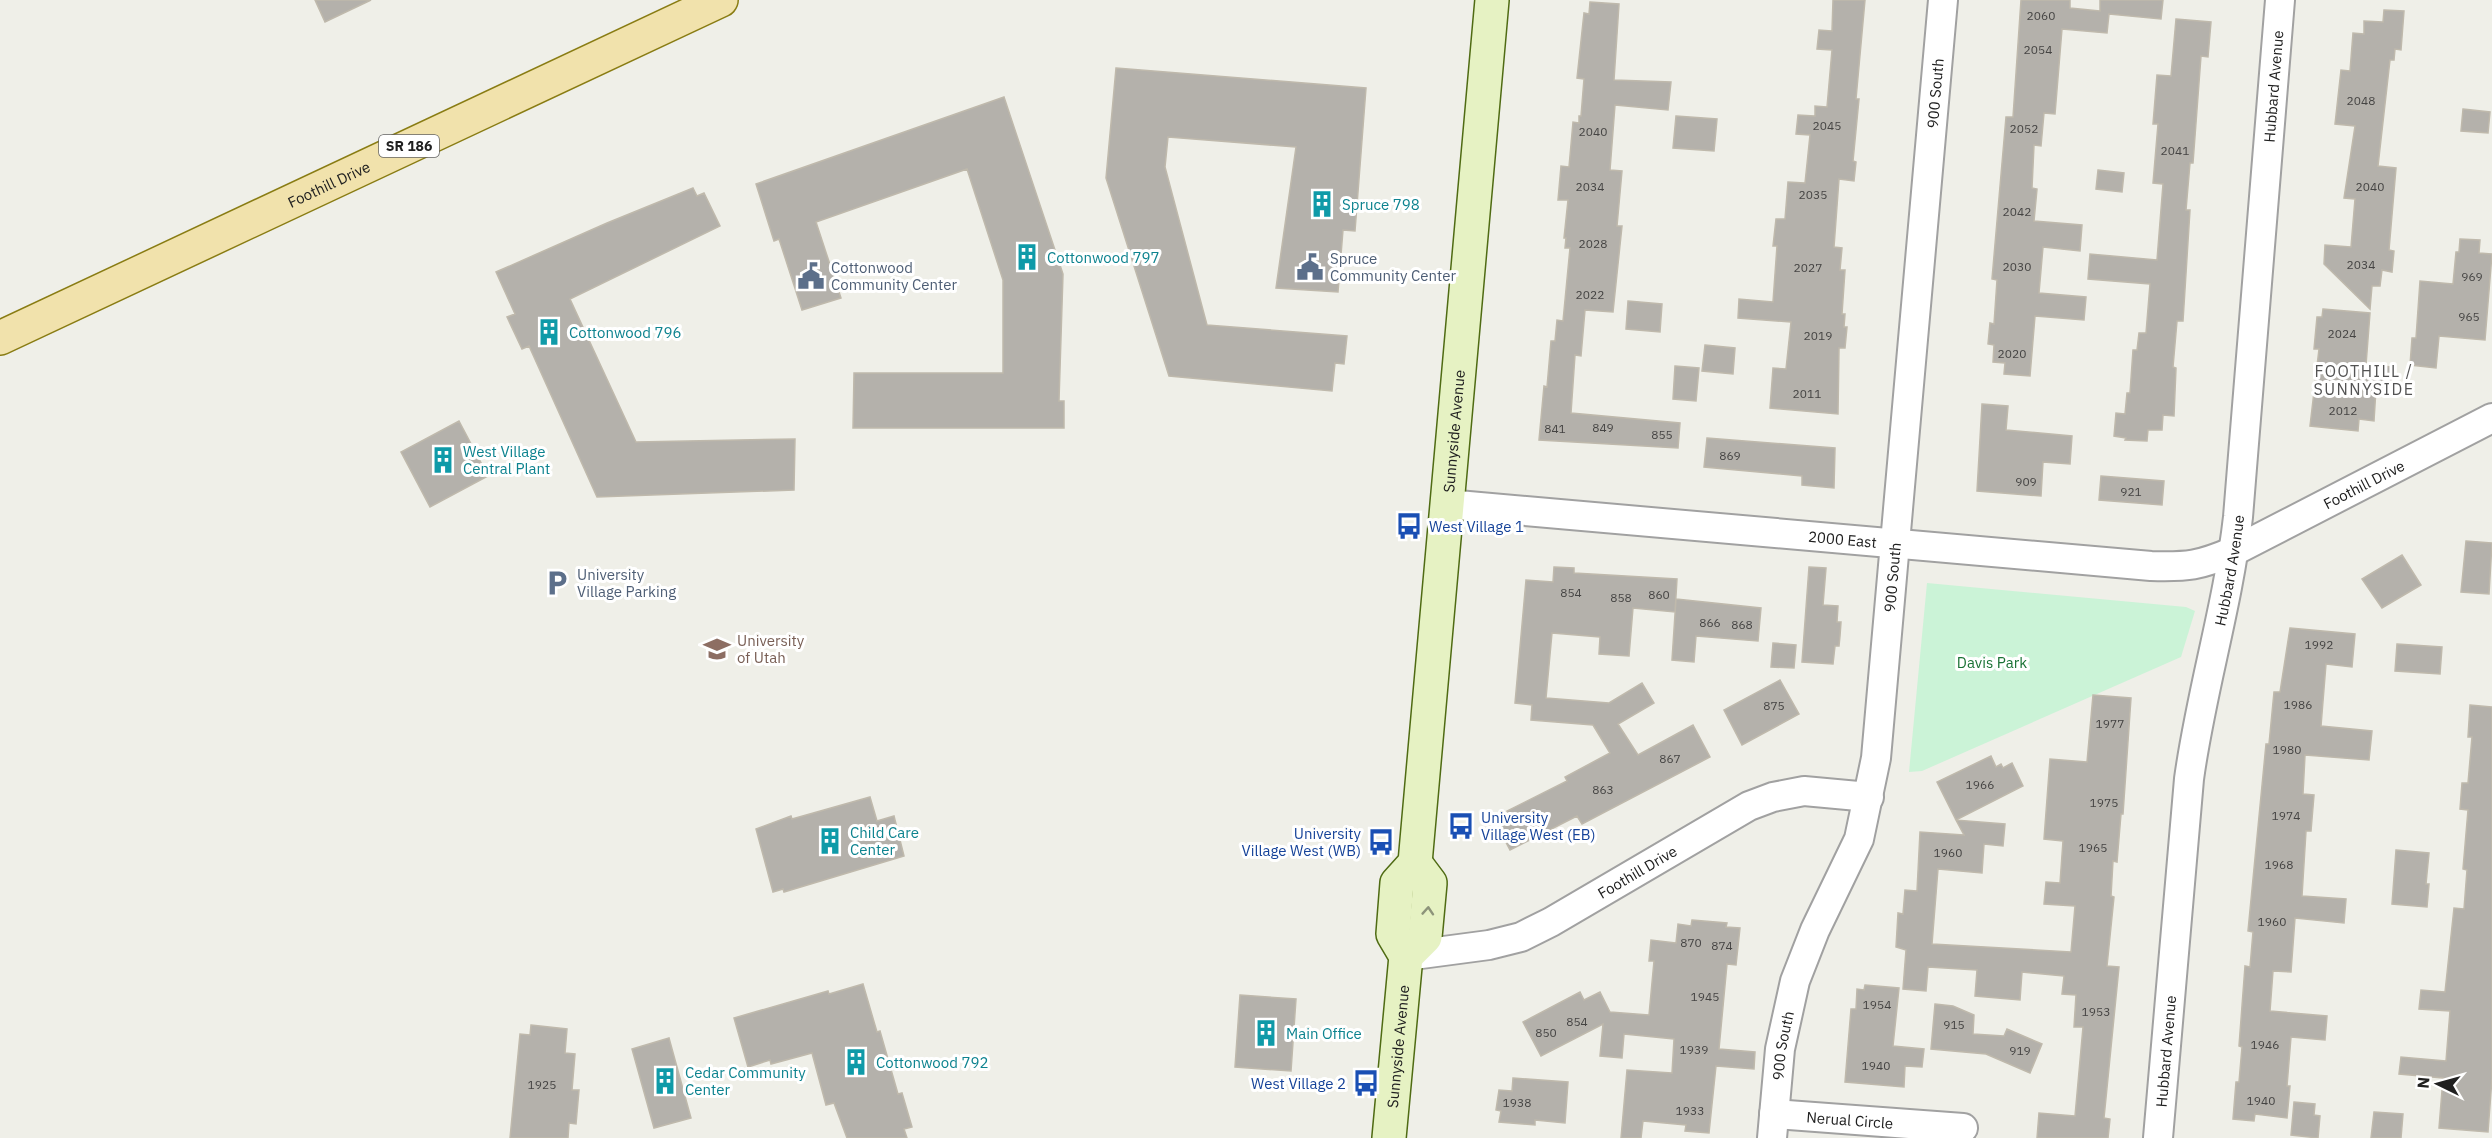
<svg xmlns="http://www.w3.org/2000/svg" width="2492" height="1138" viewBox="0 0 2492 1138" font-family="'IBM Plex Sans',sans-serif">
<rect width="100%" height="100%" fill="#efefe8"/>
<path fill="#cbf3d7" d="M1927,583l259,24 9,4 -14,46 -259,114 -13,1z"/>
<path fill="#b4b1ab" stroke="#bfb9ac" stroke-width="1.5" d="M315,0h56l-46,22z
M1833,0h32l-9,99h3l-6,62 3,1 -2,19 -15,-2 -5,68 8,1 -2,22h5l-3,44h3l-1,13h3l-2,21h-6l-1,66 -68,-6 3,-40 13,1 5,-47 -53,-4 1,-19 34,3 4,-56h-4l3,-27h9l3,-37 17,1 5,-48 -14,-1 2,-19 17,1v-10l12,1 5,-57 -15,-1 2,-19 13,1z
M2021,0h49v8l30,3v-11h63l-2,19 -52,-5 -2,19 -45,-4 -7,85 -11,-1 -3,33 -7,-1 -2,43 5,1 -3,32 48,4 -2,26 -37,-4 -4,46 47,4 -2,23 -49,-4 -5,60 -26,-2 1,-11 -12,-1 1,-17 -6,-1 2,-21 4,1 3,-44 -5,-1 14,-162h7z
M1590,2l29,2 -5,76 57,2 -3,28 -53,-5 -5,65 12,1 -5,55h5l-9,86 -28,-2 -4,46 -6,-1 -4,58 109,10 -2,25 -139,-8 5,-54 3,1 4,-46h4l2,-21 6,1 7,-73h-5l1,-10h-2l4,-38h-10l3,-34 8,1 4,-45 6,1v-7h2l3,-37 -7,-1 7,-65 5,1z
M2384,10l20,1 -3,39 -6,-1 -1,11h-4l-12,106 18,2 -7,82 5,1 -2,21 -10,-2 -2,16h-8l-2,23 -46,-45 1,-19 26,2 4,-48 -11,-1 11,-72 -20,-2 6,-54 9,1 3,-38 11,1v-13l19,1z
M2176,19l35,3 -3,35 -7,-1 -8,107h-3l-4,47h4l-7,111h-6l-4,46 3,1 -2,48 -11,-1 -1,15h-14l-1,11 -22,-1 1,-2 -12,-2 2,-23 9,1 2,-21h3l3,-43h4l2,-17h7l4,-49 -62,-5 2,-25 67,6 6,-76 -10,-1 5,-59h-5l4,-49 14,1z
M1116,68l250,20 -11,143 -12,-1 -5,62 -62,-4 20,-141 -128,-10 -3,30 42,158 140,11 -3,28 -9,-1 -3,28 -163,-15 -63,-198z
M1004,97l59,177 -4,127h5v27h-211l1,-55h149v-93l-36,-111 -151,53 25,76 -39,12 -23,-71 -5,2 -18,-57z
M2463,109l27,3 -2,21 -27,-2z
M1676,116l41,3 -3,32 -41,-3z
M2098,170l26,3 -2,19 -26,-3z
M693,188l4,8 7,-3 16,33 -150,73 66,143 159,-3 -1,51 -197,7 -68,-151 -7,3 -15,-32 8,-3 -19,-42 111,-49z
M2460,239l20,1 -1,13 13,1 -7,86 -46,-4 -3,32 -26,-3 2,-27h4l4,-57 33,3 3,-32h3z
M1628,301l34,3 -2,28 -34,-3z
M2323,309l47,4 -4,52 27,2 -2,23 -15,-1 -2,32 -15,-2 -1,12 -48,-5 9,-77h-5l3,-32h5z
M1705,345l30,3 -2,26 -31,-3z
M1675,366l24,2 -3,33 -23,-2z
M1982,404l26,2 -2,24 66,6 -2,28 -27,-2 -2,34 -64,-5z
M459,421l29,55 -58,31 -29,-55z
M1707,438l128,10 -1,40 -32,-3v-9l-98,-9z
M2101,476l63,5 -2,24 -63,-5z
M2466,541l26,2 -3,51 -28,-2z
M2402,555l19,30 -39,23 -20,-29z
M1554,567l20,1v5l103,6 -2,33 -42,-4 -4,48 -30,-2 1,-17 -48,-4 -6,65 63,5 33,-20 12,20 -36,21 20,31 55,-30 17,32 -128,67 -5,-8 -67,34 -12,-23 13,-6 -4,-10 60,-30 -2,-4 45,-24 -17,-28 -62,-5 1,-15 -17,-2 11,-123 27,2z
M1809,567l17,1 -3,37 15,1 -1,16h4l-1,14 -1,10h-4l-2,18 -31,-2z
M1676,599l85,9 -3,33 -62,-5 -2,26 -22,-2z
M2290,628l65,6 -3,33 -26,-3 -5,62 51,5 -3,29 -64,-5 -2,39 11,1 -3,36h-5l-4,65 44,3 -2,24 -49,-5 -4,54 -18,-1 -3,40 57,5 -2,24 -34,-3 -4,49h3l-3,32 -32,-4 -1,7 -21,-2 3,-37h3l3,-35 -3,-1 6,-80 5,1 3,-35 -5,-1 18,-187h3l5,-52h6z
M1773,643l23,2 -2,23 -23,-1z
M2397,644l45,3 -2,27 -45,-3z
M1780,680l19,34 -57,31 -18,-35z
M2093,695l38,3 -8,116h-2l-4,48 -4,-1 -2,35 3,1 -7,69 12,1 -15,151 6,1 -2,19h-71l2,-25 36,3 8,-89h-9l2,-32 -14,-1 2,-18 -42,-4 -2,28 -45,-4 2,-26 -49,-3 -2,24 -23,-2 3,-39 -10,-3 2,-34 5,1 2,-24 12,1 3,-59 44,3 -8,-15 49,4 -2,22 -19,-2 -2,29 -44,-4 -6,75 139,8 4,-46 -31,-2 2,-22 14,1 3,-42 -19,-2 6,-80 37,3z
M2470,705l22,2v371l-4,54 -49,-4 4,-50 -44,-4 2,-17 45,4 4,-50 -31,-2 2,-19 24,2 9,-84 10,1 3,-39 -4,-1 5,-59 -8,-1 2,-26h6l4,-46h-4z
M1991,756l5,11 5,-3 2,4 9,-5 11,23 -67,34 -19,-38z
M870,797l7,24 17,-5 10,40 -120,36 -1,-3 -10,3 -17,-63 35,-13 1,3z
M2396,850l33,3 -3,31h3l-2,23 -35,-3z
M1692,920l35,3 -1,4 14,1 -4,37 -9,-1 -8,85 36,3 -1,17 -38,-3 -7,67 -24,-2 1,-6 -43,-4 -2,17h-20l6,-68 45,3 2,-34 -50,-5 -2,24 -22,-2 3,-32 -62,32 -18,-34 57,-30 4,8 16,-8 10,20 39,3 5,-54h-5l2,-21 25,3 2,-19 13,2z
M863,984l14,48 3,-1 18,63 4,-1 10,34 -8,2 3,9h-60l-13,-35 -8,2 -14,-52 -41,11 -1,-4 -22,7 -14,-49 94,-27 1,3z
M1865,985l34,3 -6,58 31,3 -2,18 -17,-1 -1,21 -59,-5 6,-73h5l1,-20 7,1z
M1240,995l56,4 -5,72 -56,-4z
M1935,1004l18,2 21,9 -1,19 31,2 3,-7 35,15 -12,29 -44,-19 -55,-5z
M531,1025l36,4 -2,24 10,1 -3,36h7l-3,34 -7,-1 -1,15h-58l10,-104 10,1z
M669,1038l22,80 -37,10 -22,-79z
M1513,1078l55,4 -3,41 -30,-3v5l-36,-3 2,-11 -5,-1 3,-20 13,1z
M2294,1102l21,2 -1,11 6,1 -2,22 -27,-3z
M2374,1112l29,2 -2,24h-30z"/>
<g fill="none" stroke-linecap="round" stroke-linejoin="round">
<defs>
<g id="street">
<path id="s1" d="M1446,504l705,62c37,1 48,0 83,-15l258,-133"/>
<path id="s2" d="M1406,956l83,-11 32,-8 30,-15 198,-116 24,-9 31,-6 65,6"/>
<path id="s3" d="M1774,1114l189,14"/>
<path id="s4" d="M1772,1138l8,-89 15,-68 20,-51 44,-91 17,-81 67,-758"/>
<path id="s5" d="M2158,1138l31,-359c12,-88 39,-173 49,-262l42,-517"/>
</g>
<g id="secondary">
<path d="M1406,956l19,-19 5,-54 -15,-20"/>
<path id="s6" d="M1389,1138l17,-182 -13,-22 4,-51 18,-20 77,-863"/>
</g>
<g id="primary">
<path id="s7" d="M0,338l721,-338"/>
</g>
</defs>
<use href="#street" stroke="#a1a1a1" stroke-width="32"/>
<use href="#secondary" stroke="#4f6b13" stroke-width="36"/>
<use href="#primary" stroke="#897c13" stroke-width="36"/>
<use href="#street" stroke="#fff" stroke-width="28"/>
<use href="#secondary" stroke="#e6f2c3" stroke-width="33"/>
<use href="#primary" stroke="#f1e2ac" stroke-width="33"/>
</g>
<defs><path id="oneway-chevron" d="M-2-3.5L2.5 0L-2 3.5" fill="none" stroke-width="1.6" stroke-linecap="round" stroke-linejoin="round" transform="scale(1.5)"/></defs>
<use stroke="#8d947a" href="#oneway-chevron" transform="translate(1428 911) rotate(-86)"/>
<defs>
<symbol id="building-bare" viewBox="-9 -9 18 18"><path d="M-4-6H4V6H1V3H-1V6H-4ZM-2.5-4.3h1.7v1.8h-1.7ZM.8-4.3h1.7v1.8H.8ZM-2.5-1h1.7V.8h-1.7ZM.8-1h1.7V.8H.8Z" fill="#0f9aa8" stroke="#fff" stroke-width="2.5" paint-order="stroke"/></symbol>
<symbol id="civic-bare" viewBox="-9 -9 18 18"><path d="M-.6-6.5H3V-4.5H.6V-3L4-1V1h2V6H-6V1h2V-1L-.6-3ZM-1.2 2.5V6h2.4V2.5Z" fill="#5c6f8a" stroke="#fff" stroke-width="2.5" paint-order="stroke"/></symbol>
<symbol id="bus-bare" viewBox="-9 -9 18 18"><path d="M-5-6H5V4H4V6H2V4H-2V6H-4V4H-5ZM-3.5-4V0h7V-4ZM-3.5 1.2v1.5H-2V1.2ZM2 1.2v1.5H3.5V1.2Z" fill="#1a4fb4" stroke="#fff" stroke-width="2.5" paint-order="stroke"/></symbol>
<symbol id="parking-bare" viewBox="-9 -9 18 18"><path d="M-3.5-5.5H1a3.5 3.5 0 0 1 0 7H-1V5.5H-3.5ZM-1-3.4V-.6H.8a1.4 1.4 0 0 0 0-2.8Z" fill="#5c6f8a" stroke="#fff" stroke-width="2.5" paint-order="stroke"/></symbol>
<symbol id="university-bare" viewBox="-9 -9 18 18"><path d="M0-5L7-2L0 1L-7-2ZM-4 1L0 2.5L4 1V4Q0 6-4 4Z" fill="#8d6e63" stroke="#fff" stroke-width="2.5" paint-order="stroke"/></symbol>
</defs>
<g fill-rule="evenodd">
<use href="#building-bare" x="1303" y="185" width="38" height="38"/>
<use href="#building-bare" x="1008" y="238" width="38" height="38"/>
<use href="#civic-bare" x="1291" y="248" width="38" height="38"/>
<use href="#civic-bare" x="792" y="257" width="38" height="38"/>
<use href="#building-bare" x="530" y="313" width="38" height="38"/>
<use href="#building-bare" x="424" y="441" width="38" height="38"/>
<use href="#bus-bare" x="1390" y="507" width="38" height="38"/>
<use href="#parking-bare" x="538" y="564" width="38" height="38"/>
<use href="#university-bare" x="698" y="630" width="38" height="38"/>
<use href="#bus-bare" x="1442" y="807" width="38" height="38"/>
<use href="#building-bare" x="811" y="822" width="38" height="38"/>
<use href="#bus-bare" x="1362" y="823" width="38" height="38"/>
<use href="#building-bare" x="1247" y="1014" width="38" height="38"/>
<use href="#building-bare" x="837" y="1043" width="38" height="38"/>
<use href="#building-bare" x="646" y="1062" width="38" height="38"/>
<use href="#bus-bare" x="1347" y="1064" width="38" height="38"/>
</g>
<g text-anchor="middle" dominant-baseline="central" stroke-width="6" stroke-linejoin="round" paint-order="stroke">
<g font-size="12" fill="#454443">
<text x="2041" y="15">2060</text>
<text x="2038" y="49">2054</text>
<text x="2361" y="100">2048</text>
<text x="1827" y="125">2045</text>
<text x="2024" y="128">2052</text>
<text x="1593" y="131">2040</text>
<text x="2175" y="150">2041</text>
<text x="1590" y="186">2034</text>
<text x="2370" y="186">2040</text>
<text x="1813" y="194">2035</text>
<text x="2017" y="211">2042</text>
<text x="1593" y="243">2028</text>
<text x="2361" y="264">2034</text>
<text x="2017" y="266">2030</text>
<text x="1808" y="267">2027</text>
<text x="2472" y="276">969</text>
<text x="1590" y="294">2022</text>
<text x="2469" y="316">965</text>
<text x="2342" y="333">2024</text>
<text x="1818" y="335">2019</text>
<text x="2012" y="353">2020</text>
<text x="1807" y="393">2011</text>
<text x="2343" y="410">2012</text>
<text x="1603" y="427">849</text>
<text x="1555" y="428">841</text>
<text x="1662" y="434">855</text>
<text x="1730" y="455">869</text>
<text x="2026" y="481">909</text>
<text x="2131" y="491">921</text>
<text x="1571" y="592">854</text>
<text x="1659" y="594">860</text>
<text x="1621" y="597">858</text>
<text x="1710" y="622">866</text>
<text x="1742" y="624">868</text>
<text x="2319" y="644">1992</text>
<text x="2298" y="704">1986</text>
<text x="1774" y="705">875</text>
<text x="2110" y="723">1977</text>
<text x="2287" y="749">1980</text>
<text x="1670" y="758">867</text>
<text x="1980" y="784">1966</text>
<text x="1603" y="789">863</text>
<text x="2104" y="802">1975</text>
<text x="2286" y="815">1974</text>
<text x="2093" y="847">1965</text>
<text x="1948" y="852">1960</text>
<text x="2279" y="864">1968</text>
<text x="2272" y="921">1960</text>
<text x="1691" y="942">870</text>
<text x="1722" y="945">874</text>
<text x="1705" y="996">1945</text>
<text x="1877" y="1004">1954</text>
<text x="2096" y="1011">1953</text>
<text x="1577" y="1021">854</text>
<text x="1954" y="1024">915</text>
<text x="1546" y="1032">850</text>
<text x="2265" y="1044">1946</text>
<text x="1694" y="1049">1939</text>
<text x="2020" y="1050">919</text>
<text x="1876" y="1065">1940</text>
<text x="542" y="1084">1925</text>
<text x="2261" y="1100">1940</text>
<text x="1517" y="1102">1938</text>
<text x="1690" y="1110">1933</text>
</g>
<rect fill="#fff" stroke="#636363" stroke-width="1.5" x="379" y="135" width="60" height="22" rx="4.5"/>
<g font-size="14" font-weight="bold" fill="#202020">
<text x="409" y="146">SR 186</text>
</g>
<g font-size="15" fill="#202020" stroke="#fff">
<text stroke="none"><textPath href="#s5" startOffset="1059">Hubbard Avenue</textPath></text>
<text stroke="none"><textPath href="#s4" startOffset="1065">900 South</textPath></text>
<text stroke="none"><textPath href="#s7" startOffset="363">Foothill Drive</textPath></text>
<text stroke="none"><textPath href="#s6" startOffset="720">Sunnyside Avenue</textPath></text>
<text stroke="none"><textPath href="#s1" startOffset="939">Foothill Drive</textPath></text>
<text stroke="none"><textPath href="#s1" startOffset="398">2000 East</textPath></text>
<text stroke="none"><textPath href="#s5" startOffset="573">Hubbard Avenue</textPath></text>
<text stroke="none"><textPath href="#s4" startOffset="579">900 South</textPath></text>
<text stroke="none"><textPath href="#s2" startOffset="250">Foothill Drive</textPath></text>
<text stroke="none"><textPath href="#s4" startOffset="93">900 South</textPath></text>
<text stroke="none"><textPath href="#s6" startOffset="92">Sunnyside Avenue</textPath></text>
<text stroke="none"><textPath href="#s5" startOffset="87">Hubbard Avenue</textPath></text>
<text stroke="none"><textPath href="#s3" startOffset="76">Nerual Circle</textPath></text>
</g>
<g font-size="15" fill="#0d838f" stroke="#fff" text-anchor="start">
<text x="1342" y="204">Spruce 798</text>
<text x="1047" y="257">Cottonwood 797</text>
<text x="569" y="332">Cottonwood 796</text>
<text x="463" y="451">West Village<tspan x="463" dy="17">Central Plant</tspan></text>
<text x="850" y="832">Child Care<tspan x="850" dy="17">Center</tspan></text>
<text x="1286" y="1033">Main Office</text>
<text x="876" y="1062">Cottonwood 792</text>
<text x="685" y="1072">Cedar Community<tspan x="685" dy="17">Center</tspan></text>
</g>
<g font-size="15" fill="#4e5e75" stroke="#fff" text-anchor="start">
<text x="1330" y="258">Spruce<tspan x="1330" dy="17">Community Center</tspan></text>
<text x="831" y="267">Cottonwood<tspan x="831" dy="17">Community Center</tspan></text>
<text x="577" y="574">University<tspan x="577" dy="17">Village Parking</tspan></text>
</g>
<g font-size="15" fill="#164399" stroke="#fff" text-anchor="start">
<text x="1429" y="526">West Village 1</text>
<text x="1481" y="817">University<tspan x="1481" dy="17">Village West (EB)</tspan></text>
<text x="1361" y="833" text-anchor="end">University<tspan x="1361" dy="17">Village West (WB)</tspan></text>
<text x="1346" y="1083" text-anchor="end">West Village 2</text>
</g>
<g font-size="15" fill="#785e54" stroke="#fff" text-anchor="start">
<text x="737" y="640">University<tspan x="737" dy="17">of Utah</tspan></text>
</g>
<g font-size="15" fill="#1a7235" stroke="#fff">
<text x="1992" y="662">Davis Park</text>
</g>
<g font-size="16" letter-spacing="1.5" fill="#535353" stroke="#fff">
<text x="2364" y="371">FOOTHILL /<tspan x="2364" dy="18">SUNNYSIDE</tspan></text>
</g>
</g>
<g transform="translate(2438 1084) rotate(275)" stroke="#ffffff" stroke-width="4.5" paint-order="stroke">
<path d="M0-4.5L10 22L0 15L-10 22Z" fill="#202020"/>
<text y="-9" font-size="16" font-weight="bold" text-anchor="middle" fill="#202020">N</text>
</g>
</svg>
